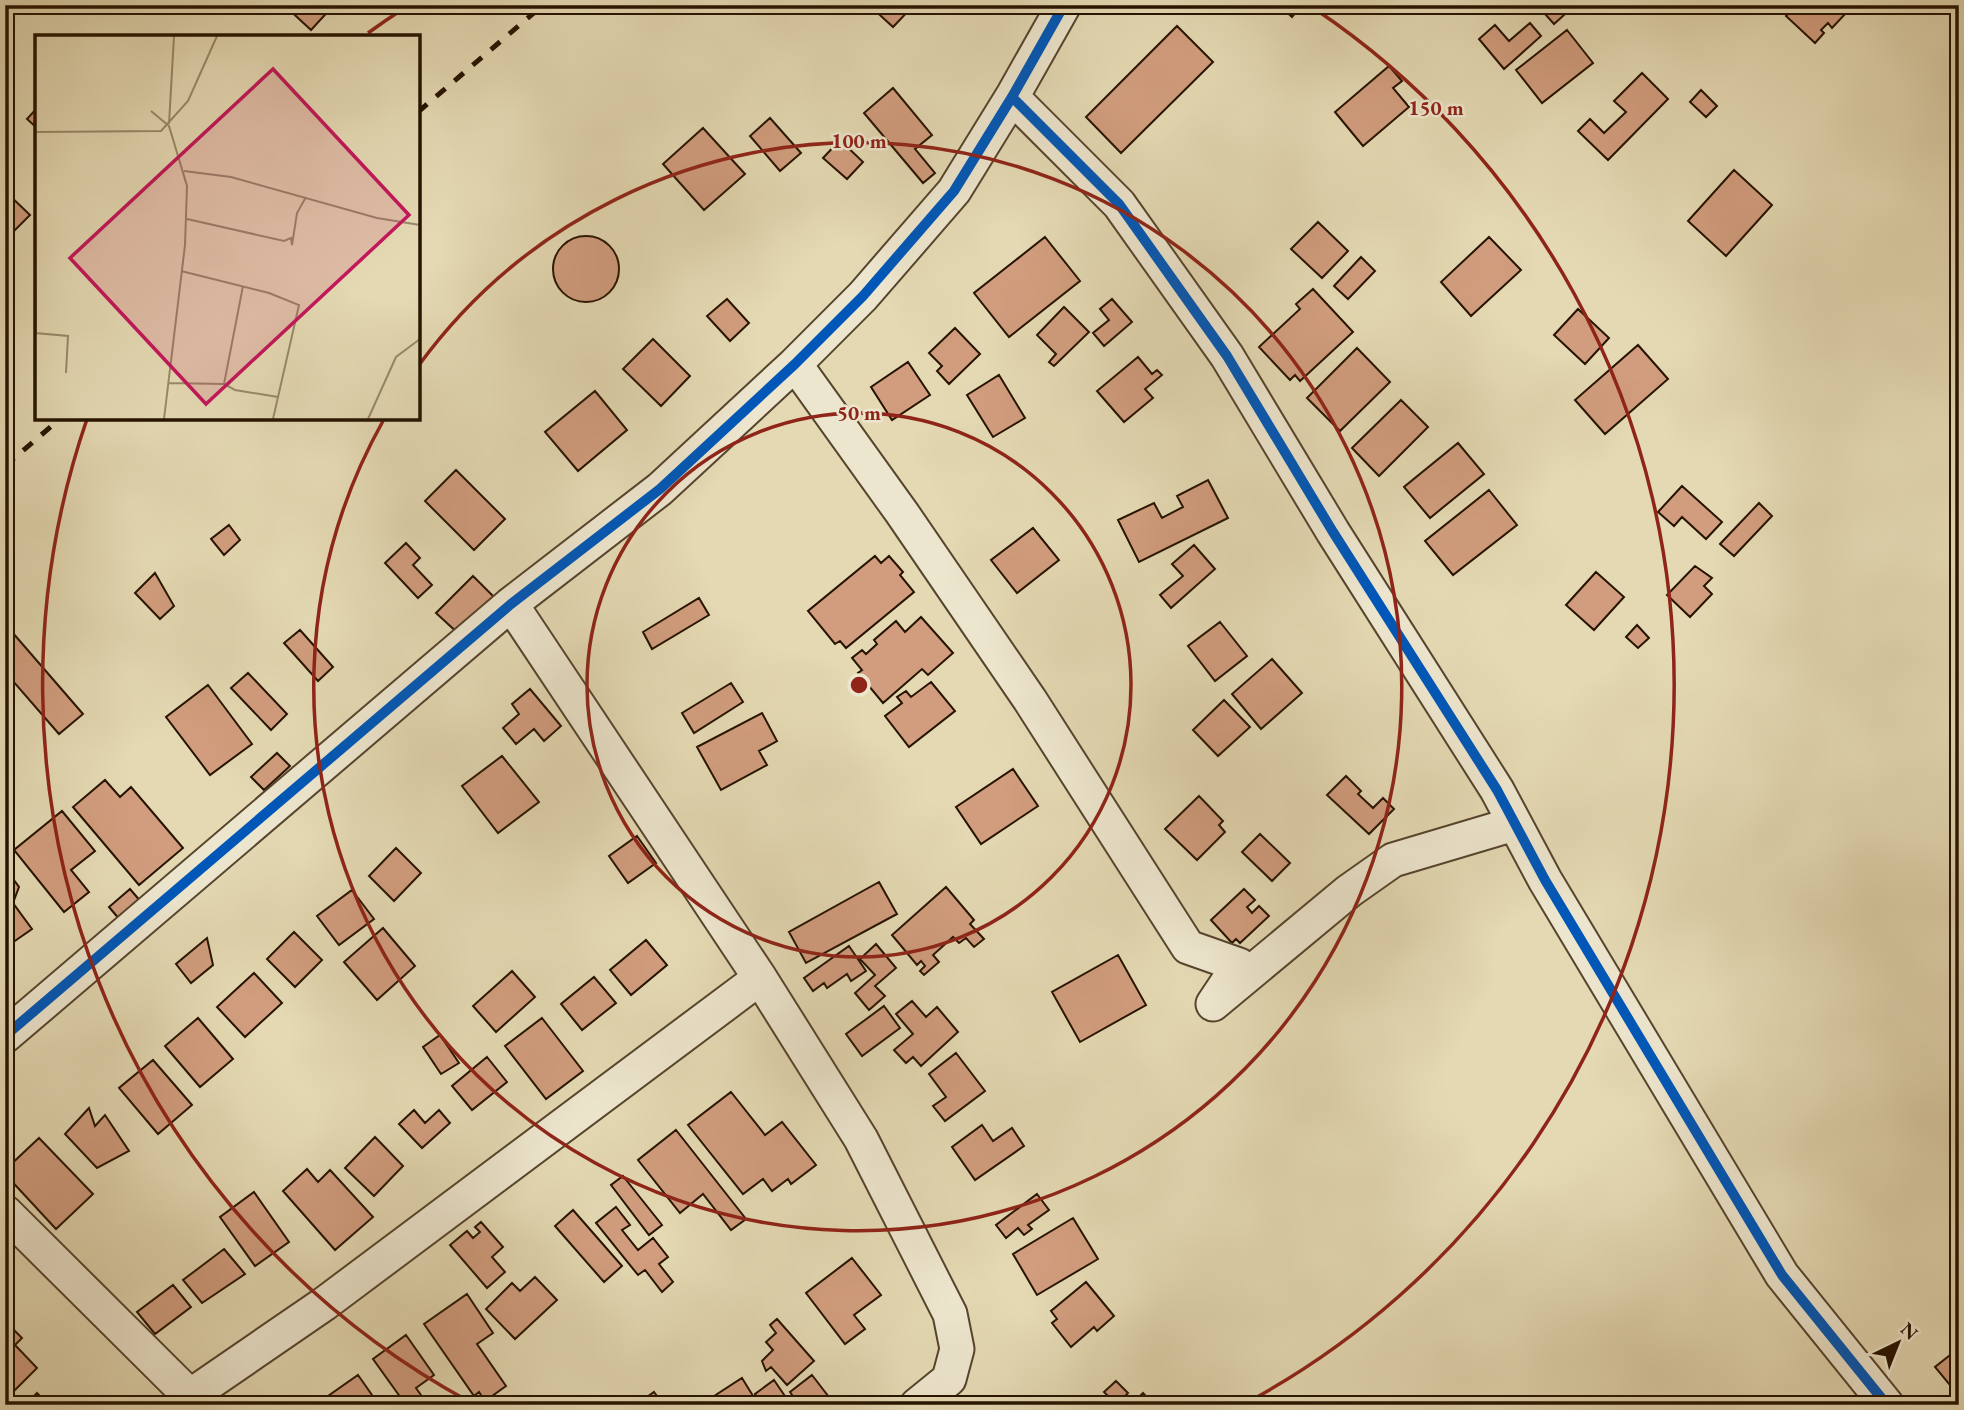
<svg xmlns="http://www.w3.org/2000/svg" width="1964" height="1410" viewBox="0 0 1964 1410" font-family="'EB Garamond',serif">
<rect width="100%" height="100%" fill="#e4d9b3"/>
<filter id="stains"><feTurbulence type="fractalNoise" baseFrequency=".00286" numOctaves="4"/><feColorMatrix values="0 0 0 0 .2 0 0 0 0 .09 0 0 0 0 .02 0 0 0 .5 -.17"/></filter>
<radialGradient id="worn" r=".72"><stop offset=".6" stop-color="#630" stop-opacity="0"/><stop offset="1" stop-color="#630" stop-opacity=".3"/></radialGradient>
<path fill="#d19d7e" stroke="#261300" stroke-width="2" d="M284,5h50l-23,25z
M869,5h45l-21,22z
M1279,5h23l-10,12z
M1537,5h38l-21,19z
M1796,5h42l8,8 -14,15 -4,-5 -7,7 3,3 -9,10 -29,-27z
M1530,23l11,13 -37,33 -25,-30 16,-14 14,16z
M1177,26l36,36 -92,91 -35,-36z
M1567,30l26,33 -51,40 -26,-33z
M1389,66l13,15 -9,7 16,19 -46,39 -28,-34z
M1642,73l26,26 -60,61 -30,-29 12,-12 14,14 22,-21 -12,-11z
M893,88l39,47 -17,14 20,24 -12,10 -59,-70z
M1701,90l16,16 -11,11 -16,-15z
M37,108v20l-10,-9z
M770,118l31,35 -21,18 -30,-35z
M703,128l42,46 -41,36 -41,-46z
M840,140l23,22 -16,17 -24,-21z
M1734,170l38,35 -46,51 -38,-35z
M5,191l25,24 -25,25z
M1318,222l30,29 -26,27 -31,-29z
M553 269a33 33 0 1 1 66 0a33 33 0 1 1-66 0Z
M1045,237l35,44 -71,56 -35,-44z
M1489,237l32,33 -50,46 -30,-34z
M1361,257l14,14 -27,28 -14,-13z
M1313,289l40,43 -53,49 -5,-6 -5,5 -31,-33 41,-38 -4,-5z
M727,299l22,24 -19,18 -23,-25z
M1112,299l20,23 -28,24 -11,-13 16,-13 -9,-11z
M1064,307l25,25 -35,34 -5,-4 7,-8 -19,-19z
M1578,309l31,29 -24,26 -31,-29z
M955,328l25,26 -31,30 -12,-13 5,-5 -13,-13z
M653,339l37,37 -29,30 -38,-37z
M1638,345l30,34 -63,55 -30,-34z
M1357,348l33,34 -50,49 -33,-33z
M1138,357l14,17 5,-4 5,5 -17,14 8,9 -29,24 -27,-31z
M908,362l22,33 -38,25 -21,-33z
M999,375l26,43 -32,19 -26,-42z
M595,391l32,39 -49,41 -33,-39z
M1401,400l27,27 -49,49 -27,-28z
M1458,443l26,31 -54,44 -26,-31z
M456,470l49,49 -31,31 -49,-49z
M1208,480l20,38 -89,44 -21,-42 36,-17 8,15 21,-11 -6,-11z
M1682,486l40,36 -16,17 -24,-22 -8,9 -16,-14z
M1489,490l28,35 -64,50 -28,-34z
M1759,503l13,13 -38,40 -14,-12z
M229,525l11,15 -16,15 -13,-16z
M1033,528l26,32 -42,33 -26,-33z
M406,543l14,15 -7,7 19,20 -14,13 -33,-35z
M1194,545l21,24 -44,39 -11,-13 23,-19 -11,-12z
M875,556l6,7 8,-7 14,16 -3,3 14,17 -68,56 -6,-7 -5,3 -27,-33z
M1695,566l17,12 -8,8 8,8 -22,23 -23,-22z
M1596,572l28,25 -30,33 -28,-25z
M155,573l19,33 -14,13 -25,-26z
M473,576l23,23 -36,36 -24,-22z
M699,598l10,17 -57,34 -9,-17z
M921,617l32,36 -25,22 -6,-6 -39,34 -25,-30 4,-3 -10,-12 10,-8 4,4 11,-10 -3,-4 22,-19 9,11z
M1220,622l27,34 -32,25 -27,-35z
M6,625l77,89 -24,20 -54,-62z
M1637,625l12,13 -11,10 -12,-11z
M300,630l33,37 -15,14 -34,-38z
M1272,659l30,34 -41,36 -29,-35z
M248,673l39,41 -16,16 -40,-42z
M931,682l24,29 -46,36 -24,-31 17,-13 -5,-6 9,-6 5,6z
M731,683l12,19 -49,31 -12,-20z
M208,685l44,59 -42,31 -44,-58z
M530,689l31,37 -17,15 -10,-12 -18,15 -13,-16 16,-14 -7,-10z
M1224,700l26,27 -32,29 -25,-26z
M762,713l15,28 -18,10 8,14 -46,25 -24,-43z
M277,753l13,13 -26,24 -13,-13z
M502,756l37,46 -41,31 -36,-47z
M1013,769l25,37 -57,38 -25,-37z
M1346,776l15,15 -3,3 15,14 10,-10 11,11 -25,25 -42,-39z
M105,780l15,17 11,-10 52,61 -44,37 -66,-78z
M1199,796l24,25 -4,4 6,7 -28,28 -32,-31z
M62,811l33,40 -24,19 18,22 -25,20 -50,-62z
M1260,834l30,29 -18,18 -30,-29z
M637,836l19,27 -28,20 -19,-27z
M396,848l25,25 -27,28 -25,-25z
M5,868l14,19 -6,16 19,26 -20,14 -7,-9z
M879,882l18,32 -91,49 -17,-31z
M946,887l28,33 -4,4 14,15 -10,8 -8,-9 -7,5 -6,-6 -20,18 6,7 -15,13 -4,-4 5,-5 -4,-5 -4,4 -25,-30z
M130,889l17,20 -21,18 -17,-20z
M1244,889l11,11 -8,7 5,6 7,-7 10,10 -29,27 -4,-4 -4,4 -21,-23z
M352,890l22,29 -35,26 -22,-29z
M383,928l32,38 -38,34 -33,-38z
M294,932l28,28 -27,27 -28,-28z
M207,938l6,27 -22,18 -15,-19z
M646,940l21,25 -36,30 -21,-25z
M876,944l20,24 -21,18 10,10 -16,14 -14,-17 20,-18 -15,-16z
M849,946l17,25 -15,10 -4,-7 -20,14 -3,-5 -11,8 -9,-13z
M1118,955l28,50 -66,37 -28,-50z
M512,971l23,26 -39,35 -23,-26z
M254,973l28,30 -37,34 -28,-30z
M594,977l22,26 -34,27 -21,-26z
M912,1001l14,16 11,-10 21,25 -37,34 -8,-9 -7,6 -12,-13 19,-16 -17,-20z
M884,1006l16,22 -38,28 -16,-22z
M198,1018l35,41 -33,28 -35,-41z
M542,1018l41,53 -37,28 -41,-53z
M440,1035l19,28 -18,11 -18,-27z
M956,1053l29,38 -40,30 -12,-15 13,-9 -17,-23z
M487,1057l20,25 -35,28 -20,-24z
M153,1060l39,45 -34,29 -39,-46z
M731,1092l34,43 17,-13 34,43 -25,19 -3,-5 -16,12 -9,-12 -20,15 -55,-69z
M89,1108l6,18 10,-11 24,36 -32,17 -32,-34z
M414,1110l11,13 14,-13 11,13 -28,25 -23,-24z
M982,1125l11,16 19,-13 12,18 -49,34 -23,-33z
M676,1130l70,89 -15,11 -28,-36 -23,19 -42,-53z
M375,1137l28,29 -29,30 -29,-28z
M39,1138l54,56 -37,35 -51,-55v-4z
M307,1169l11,13 12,-12 43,47 -38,33 -52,-59z
M623,1176l39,49 -13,10 -38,-50z
M254,1192l35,50 -34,24 -35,-49z
M1037,1194l12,16 -21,15 4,4 -8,6 -6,-7 -12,10 -10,-13z
M616,1207l14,18 -8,5 16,20 15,-12 15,19 -9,7 14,18 -11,10 -17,-22 -7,5 -42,-52z
M573,1210l49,56 -18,16 -49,-56z
M1073,1218l25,41 -61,36 -24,-41z
M481,1222l22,25 -11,10 13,15 -18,16 -37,-43 17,-14 6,7 7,-6 -5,-5z
M224,1249l21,25 -43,29 -19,-23z
M852,1258l29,37 -27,20 11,14 -20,15 -39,-51z
M535,1277l22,23 -42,39 -29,-30 26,-26 8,8z
M1086,1282l28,34 -17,15 -3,-4 -23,20 -19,-24 5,-4 -6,-8z
M173,1285l18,22 -36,27 -18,-22z
M467,1294l26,39 -16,11 29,42 -21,15 -6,-9 -5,4 -50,-72z
M777,1319l37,42 -27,24 -16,-18 -5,4 -4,-10 11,-11 -7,-8 10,-9 -6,-8z
M12,1328l10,10 -7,7 22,23 -32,32v-66z
M406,1335l28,40 -18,13 12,17h-22l-33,-46z
M1959,1348v48l-24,-29z
M358,1375l21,30h-60l-1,-2z
M812,1375l23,30h-36l-9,-13z
M742,1378l16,26 -22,1 -5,-8 -16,8 -4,-7z
M774,1380l17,25h-28l-8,-11z
M1116,1381l12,12 -5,5 6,7h-22l-3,-3 5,-5 -5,-5z
M654,1392l10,13h-28z
M37,1393l12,12h-24z
M1143,1393l11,12h-23z"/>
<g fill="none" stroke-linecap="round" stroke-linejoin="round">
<defs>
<path id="minor" d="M1012,97l107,107 108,152 106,176 164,258 48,90 237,395 105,130
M795,364l107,149 128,187 158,247 51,18 -26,39 136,-113 44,-31 121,-36
M511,604l249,374 101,161 89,175 7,35 -8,30 -32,26
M5,1036l506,-432 149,-115 135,-125 68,-68 91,-105 58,-94 52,-92
M5,1212l185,184
M193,1405l-3,-9 134,-92 436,-326"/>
</defs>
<use href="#minor" stroke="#56442d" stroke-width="37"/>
<use href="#minor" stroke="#ede6ce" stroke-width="33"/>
<path stroke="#261300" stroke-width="5" stroke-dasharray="12 12" stroke-linecap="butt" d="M418,112l125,-107
M5,466l56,-48"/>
<defs>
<path id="cycleway" d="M1012,97l107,107 108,152 106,176 164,258 48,90 237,395 105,130
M5,1036l506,-432 149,-115 135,-125 68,-68 91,-105 58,-94 52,-92"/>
</defs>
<use href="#cycleway" stroke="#ede6ce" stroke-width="15"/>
<use href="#cycleway" stroke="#0057b8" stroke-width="10"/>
</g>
<g fill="none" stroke="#8f2418" stroke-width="3.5">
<circle cx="859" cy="685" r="272"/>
<path d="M419 365A544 544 0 1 1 383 421"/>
<path d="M470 1402A816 816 0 0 1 87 419M368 33A816 816 0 0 1 403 9M1315 9A816 816 0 0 1 1248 1402"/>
</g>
<g transform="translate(35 35)">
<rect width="385" height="385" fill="#e4d9b3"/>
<path fill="none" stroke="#988a6b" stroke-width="2" d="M116,76l18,15 18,60 -2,59 -21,174M134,89l5,-88M0,97l126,-1 27,-30 29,-65M149,136l47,6 146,41 43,7M0,176l1,122M152,184l97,22 7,-3 1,7 5,-32 9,-16M146,236l88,22 30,12 -26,114M208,251l-19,98 11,6 43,7M0,298l33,3 -2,37M133,348l56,1M333,384l28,-62 24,-18"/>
<path fill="#c2185b" fill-opacity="0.15" stroke="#c2185b" stroke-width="3.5" d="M238,34l136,146 -203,189 -136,-146z"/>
<rect width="385" height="385" fill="none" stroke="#261300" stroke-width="3.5"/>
</g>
<circle cx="859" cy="685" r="10" fill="#8f2418" stroke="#ede6ce" stroke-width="3.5"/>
<g font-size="21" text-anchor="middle" font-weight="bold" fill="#8f2418" stroke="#ede6ce" stroke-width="5" stroke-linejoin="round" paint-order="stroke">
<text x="1436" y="115">150 m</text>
<text x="859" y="148">100 m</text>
<text x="859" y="420">50 m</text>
</g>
<rect width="1964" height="1410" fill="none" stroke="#e4d9b3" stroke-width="28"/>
<rect x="7" y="7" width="1950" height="1396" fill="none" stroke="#261300" stroke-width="3.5"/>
<rect x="14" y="14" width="1936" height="1382" fill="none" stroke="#261300" stroke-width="2"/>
<g transform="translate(1898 1343) rotate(43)" stroke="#ede6ce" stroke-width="5" paint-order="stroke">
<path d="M0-5L12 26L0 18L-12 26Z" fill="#261300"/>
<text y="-10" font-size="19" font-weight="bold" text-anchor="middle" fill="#261300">N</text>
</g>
<rect width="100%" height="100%" filter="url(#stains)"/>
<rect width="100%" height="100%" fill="url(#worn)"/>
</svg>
